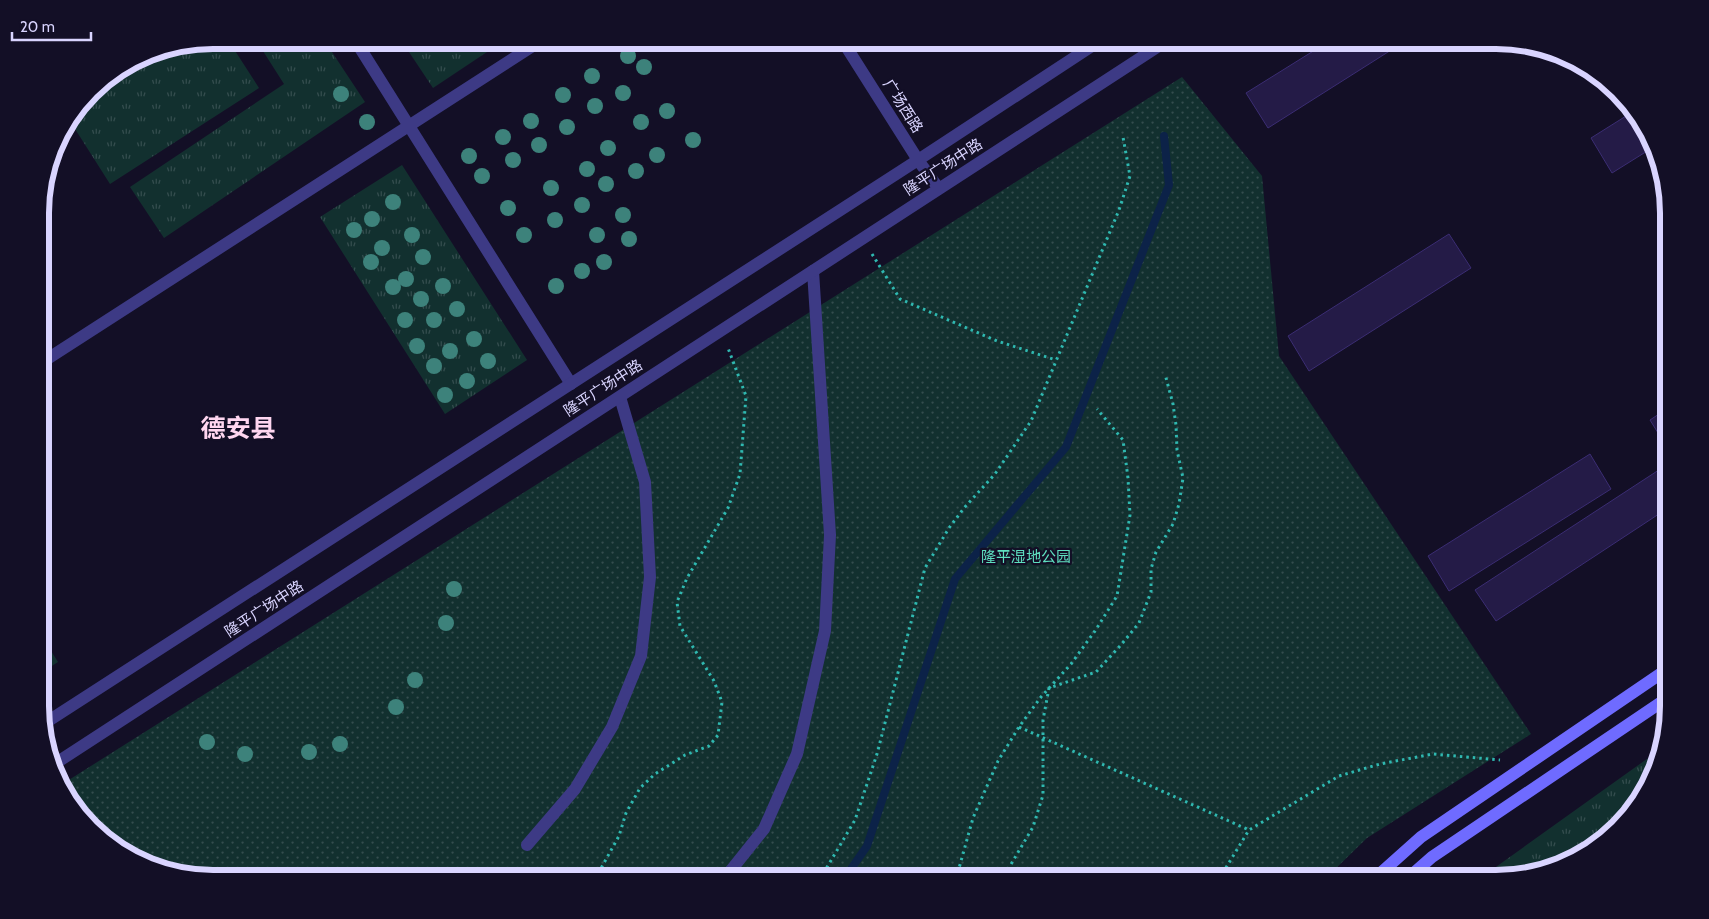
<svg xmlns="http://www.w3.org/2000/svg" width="1709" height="919" viewBox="0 0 1709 919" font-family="Cabin,'Noto Sans SC',sans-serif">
<defs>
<pattern id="grass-tufts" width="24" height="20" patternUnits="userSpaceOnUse" patternTransform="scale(1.25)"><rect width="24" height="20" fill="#12302f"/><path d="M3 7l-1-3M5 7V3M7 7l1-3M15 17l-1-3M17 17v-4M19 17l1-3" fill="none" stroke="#344d4e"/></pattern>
<pattern id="park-dots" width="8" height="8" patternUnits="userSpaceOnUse" patternTransform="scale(1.25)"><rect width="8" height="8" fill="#12302f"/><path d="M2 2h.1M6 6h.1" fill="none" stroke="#344d4e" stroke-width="1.8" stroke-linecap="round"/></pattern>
</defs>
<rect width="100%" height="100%" fill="#130f26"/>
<path fill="url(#grass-tufts)" d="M213,40h15l31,48 -149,96 -40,-63 29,-38 48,-30z
M256,40h68l41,62 -201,136 -34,-51 154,-103z
M401,40h104l-72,48z
M402,165l125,195 -82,54 -125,-197z
M41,635l17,27 -17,11z
M1658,751l-7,32 -59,67 -85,29h-28z"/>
<path fill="url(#park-dots)" d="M1182,77l80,99 17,180 252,378 -164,104 -42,41h-1112l-77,-18 -60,-50 -12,-28z"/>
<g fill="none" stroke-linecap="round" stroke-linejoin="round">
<path stroke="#0c2248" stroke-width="8" d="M844,879l23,-33 88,-267 111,-132 103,-262 -5,-49"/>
</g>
<path fill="#241b47" stroke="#3b2d73" d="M1331,40h76l-139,88 -22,-35z
M1634,111l6,6 12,31 -40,25 -21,-35z
M1449,234l22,34 -162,103 -21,-35z
M1668,408v41l-18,-29z
M1590,454l21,35 -162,102 -21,-35z
M1668,464v44l-172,113 -21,-31z"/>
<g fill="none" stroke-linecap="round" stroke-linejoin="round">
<path stroke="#2fb8b0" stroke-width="3" stroke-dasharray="2.5 4" stroke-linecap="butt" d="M872,254l28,45 97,42 59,19
M1019,727l230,103
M595,879l24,-43 7,-23 14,-25 15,-14 30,-19 24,-9 9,-11 4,-33 -8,-21 -34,-55 -3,-24 10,-24 41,-70 12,-34 6,-78 -18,-48
M820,879l35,-59 22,-66 48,-186 24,-40 15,-20 31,-34 36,-53 88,-211 11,-34 -7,-39
M956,879l17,-61 25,-57 21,-34 22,-30 30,-33 24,-33 22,-35 13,-81 -2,-37 -5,-38 -26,-31
M999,879l8,-8 26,-44 10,-32v-75l6,-32 47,-16 24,-26 19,-23 12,-31v-23l5,-17 17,-28 6,-20 4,-26 -6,-28 -1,-25 -3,-21 -8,-30
M1219,879l30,-49 90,-54 41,-12 53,-10 67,6"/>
<path stroke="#3d3a85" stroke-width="12" d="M527,845l48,-56 37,-62 29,-71 9,-79 -5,-95 -25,-85"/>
<path stroke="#3d3a85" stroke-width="12" d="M355,40l216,344
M41,363l501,-323
M724,879l40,-50 33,-75 28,-123 5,-96 -17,-264"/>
<path stroke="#3d3a85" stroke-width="12" d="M842,40l76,120 21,29
M42,725l876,-565 183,-120
M56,763l1112,-723"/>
<path stroke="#6f6bff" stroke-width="12" d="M1374,879l47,-42 248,-169
M1407,879l25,-22 237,-160"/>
</g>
<g fill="#3d827b">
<circle cx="628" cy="56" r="8"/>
<circle cx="644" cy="67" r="8"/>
<circle cx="592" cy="76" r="8"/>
<circle cx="623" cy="93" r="8"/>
<circle cx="341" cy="94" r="8"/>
<circle cx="563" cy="95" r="8"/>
<circle cx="595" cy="106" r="8"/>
<circle cx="667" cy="111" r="8"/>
<circle cx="531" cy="121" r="8"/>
<circle cx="367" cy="122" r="8"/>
<circle cx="641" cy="122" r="8"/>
<circle cx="567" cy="127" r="8"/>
<circle cx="503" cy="137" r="8"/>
<circle cx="693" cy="140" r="8"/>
<circle cx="539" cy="145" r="8"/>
<circle cx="608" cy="148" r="8"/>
<circle cx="657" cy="155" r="8"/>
<circle cx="469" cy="156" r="8"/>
<circle cx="513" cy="160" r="8"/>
<circle cx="587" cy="169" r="8"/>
<circle cx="636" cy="171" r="8"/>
<circle cx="482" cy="176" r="8"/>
<circle cx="606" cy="184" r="8"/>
<circle cx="551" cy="188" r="8"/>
<circle cx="393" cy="202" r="8"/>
<circle cx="582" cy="205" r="8"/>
<circle cx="508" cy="208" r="8"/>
<circle cx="623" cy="215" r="8"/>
<circle cx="372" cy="219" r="8"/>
<circle cx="555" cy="220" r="8"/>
<circle cx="354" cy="230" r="8"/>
<circle cx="412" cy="235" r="8"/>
<circle cx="524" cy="235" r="8"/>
<circle cx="597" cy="235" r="8"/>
<circle cx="629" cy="239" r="8"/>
<circle cx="382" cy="248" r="8"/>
<circle cx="423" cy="257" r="8"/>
<circle cx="371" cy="262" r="8"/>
<circle cx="604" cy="262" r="8"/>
<circle cx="582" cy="271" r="8"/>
<circle cx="406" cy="279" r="8"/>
<circle cx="443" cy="286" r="8"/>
<circle cx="556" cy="286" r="8"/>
<circle cx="393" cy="287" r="8"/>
<circle cx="421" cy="299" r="8"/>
<circle cx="457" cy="309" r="8"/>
<circle cx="405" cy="320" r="8"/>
<circle cx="434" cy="320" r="8"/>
<circle cx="474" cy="339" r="8"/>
<circle cx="417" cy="346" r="8"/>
<circle cx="450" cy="351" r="8"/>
<circle cx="488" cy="361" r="8"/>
<circle cx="434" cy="366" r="8"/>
<circle cx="467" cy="381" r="8"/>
<circle cx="445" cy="395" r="8"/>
<circle cx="454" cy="589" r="8"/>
<circle cx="446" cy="623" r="8"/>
<circle cx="415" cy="680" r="8"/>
<circle cx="396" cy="707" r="8"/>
<circle cx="207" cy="742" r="8"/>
<circle cx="340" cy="744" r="8"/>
<circle cx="309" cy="752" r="8"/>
<circle cx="245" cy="754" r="8"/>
</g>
<g text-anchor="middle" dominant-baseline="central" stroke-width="4.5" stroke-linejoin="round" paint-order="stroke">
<g font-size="15" fill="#d9d4ff" stroke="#130f26">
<text transform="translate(903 106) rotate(58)">广场西路</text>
<text transform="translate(943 167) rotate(-33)">隆平广场中路</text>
<text transform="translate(603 388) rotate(-33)">隆平广场中路</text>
<text transform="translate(264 609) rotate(-33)">隆平广场中路</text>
</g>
<g font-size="15" fill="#5fe0c0" stroke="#130f26">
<text x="1026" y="557">隆平湿地公园</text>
</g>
<g font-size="25" font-weight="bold" fill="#ffd6f0" stroke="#130f26">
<text x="238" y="428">德安县</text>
</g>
</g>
<path d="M0 0H1709V919H0ZM213 49H1496A164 164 0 0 1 1660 213V706A164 164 0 0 1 1496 870H213A164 164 0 0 1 49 706V213A164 164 0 0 1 213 49Z" fill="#130f26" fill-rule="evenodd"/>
<path fill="none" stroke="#d9d4ff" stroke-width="6" d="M213 49H1496A164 164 0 0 1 1660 213V706A164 164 0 0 1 1496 870H213A164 164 0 0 1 49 706V213A164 164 0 0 1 213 49Z"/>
<path d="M12 32v8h79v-8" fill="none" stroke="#d9d4ff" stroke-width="2.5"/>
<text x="20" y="32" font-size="15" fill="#d9d4ff" stroke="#130f26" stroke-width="4" paint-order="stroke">20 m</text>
</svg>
